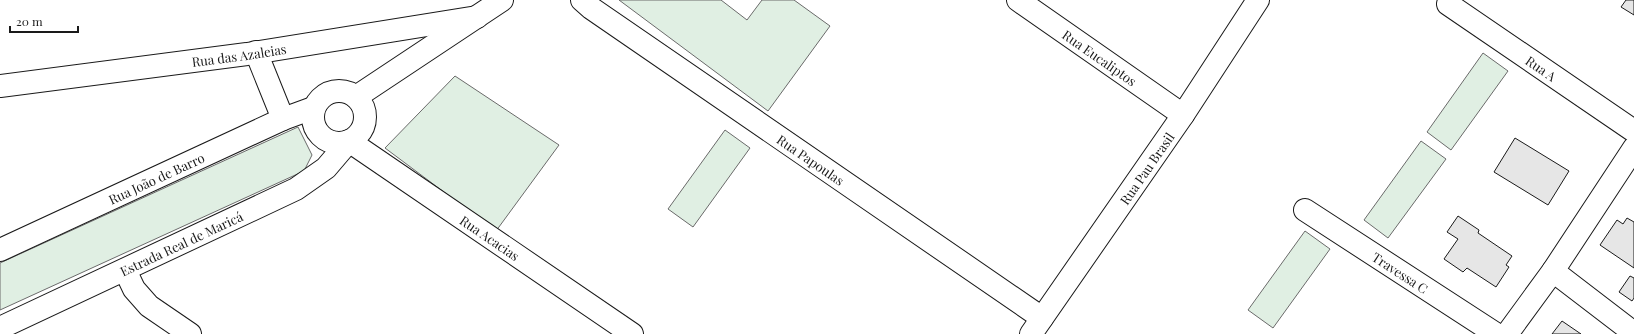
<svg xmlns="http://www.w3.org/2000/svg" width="1634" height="334" viewBox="0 0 1634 334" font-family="'Playfair Display',serif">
<rect width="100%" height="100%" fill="#fff"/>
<path fill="#e0efe3" stroke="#6a6a6a" d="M619,0h102l26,20 15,-20h32l36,26 -62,85z
M1483,53l25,18 -57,79 -24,-18z
M455,76l104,69 -63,86 -111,-83z
M298,127l14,28 -8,16 -304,139v-47z
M725,130l25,18 -57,79 -25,-18z
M1421,141l25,18 -58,79 -24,-18z
M1305,231l25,18 -57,79 -25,-18z"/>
<path fill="#e6e6e6" stroke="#1a1a1a" d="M1626,0h8v15l-13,-8z
M1515,138l54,33 -21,34 -54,-33z
M1458,216l21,14 -1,3 34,23 -6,9 3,2 -13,20 -29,-19 -4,4 -19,-13 14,-20 -11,-7z
M1627,218l7,4v46l-34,-23 17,-25 6,4z
M1630,276l4,2v20l-2,3 -13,-9z
M1562,321l19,13h-29z"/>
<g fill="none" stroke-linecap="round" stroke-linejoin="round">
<defs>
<g id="minor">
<path id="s1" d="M582,0l9,8 451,310"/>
<path id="s2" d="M1018,0l165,115"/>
<path id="s3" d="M1448,4l186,127"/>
<path d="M256,52l27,67"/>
<path id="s4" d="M0,86l247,-32 230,-37"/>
<circle cx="339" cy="117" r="26"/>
<path d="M356,97l146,-97"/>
<path id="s5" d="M1305,210l191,124"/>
<path id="s6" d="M0,250l283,-131 30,-11"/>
<path d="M125,270l9,19 15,17 41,28"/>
<path d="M1553,271l81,62"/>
<path id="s7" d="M0,328l296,-139 30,-21 23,-27 283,193"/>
<path id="s8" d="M1031,334l152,-219 75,-115"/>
<path d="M1507,334l46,-63 81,-123"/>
</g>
</defs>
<use href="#minor" stroke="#1a1a1a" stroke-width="24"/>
<use href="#minor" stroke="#fff" stroke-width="22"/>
</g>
<g text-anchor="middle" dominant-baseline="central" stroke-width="3" stroke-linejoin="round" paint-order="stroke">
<g font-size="13" fill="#1a1a1a" stroke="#fff">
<text stroke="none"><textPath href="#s4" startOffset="241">Rua das Azaleias</textPath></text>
<text stroke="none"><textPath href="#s2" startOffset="100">Rua Eucaliptos</textPath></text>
<text stroke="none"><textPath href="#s3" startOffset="113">Rua A</textPath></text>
<text stroke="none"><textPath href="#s1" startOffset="279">Rua Papoulas</textPath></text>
<text stroke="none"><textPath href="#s8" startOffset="202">Rua Pau Brasil</textPath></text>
<text stroke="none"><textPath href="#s6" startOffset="172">Rua João de Barro</textPath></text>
<text stroke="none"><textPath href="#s7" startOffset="570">Rua Acacias</textPath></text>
<text stroke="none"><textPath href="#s7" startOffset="200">Estrada Real de Maricá</textPath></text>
<text stroke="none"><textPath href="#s5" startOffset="114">Travessa C</textPath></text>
</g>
</g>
<path d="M10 26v6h68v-6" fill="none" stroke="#1a1a1a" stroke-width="2"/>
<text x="16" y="26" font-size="12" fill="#1a1a1a" stroke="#ffffff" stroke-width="3" paint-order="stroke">20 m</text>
</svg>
